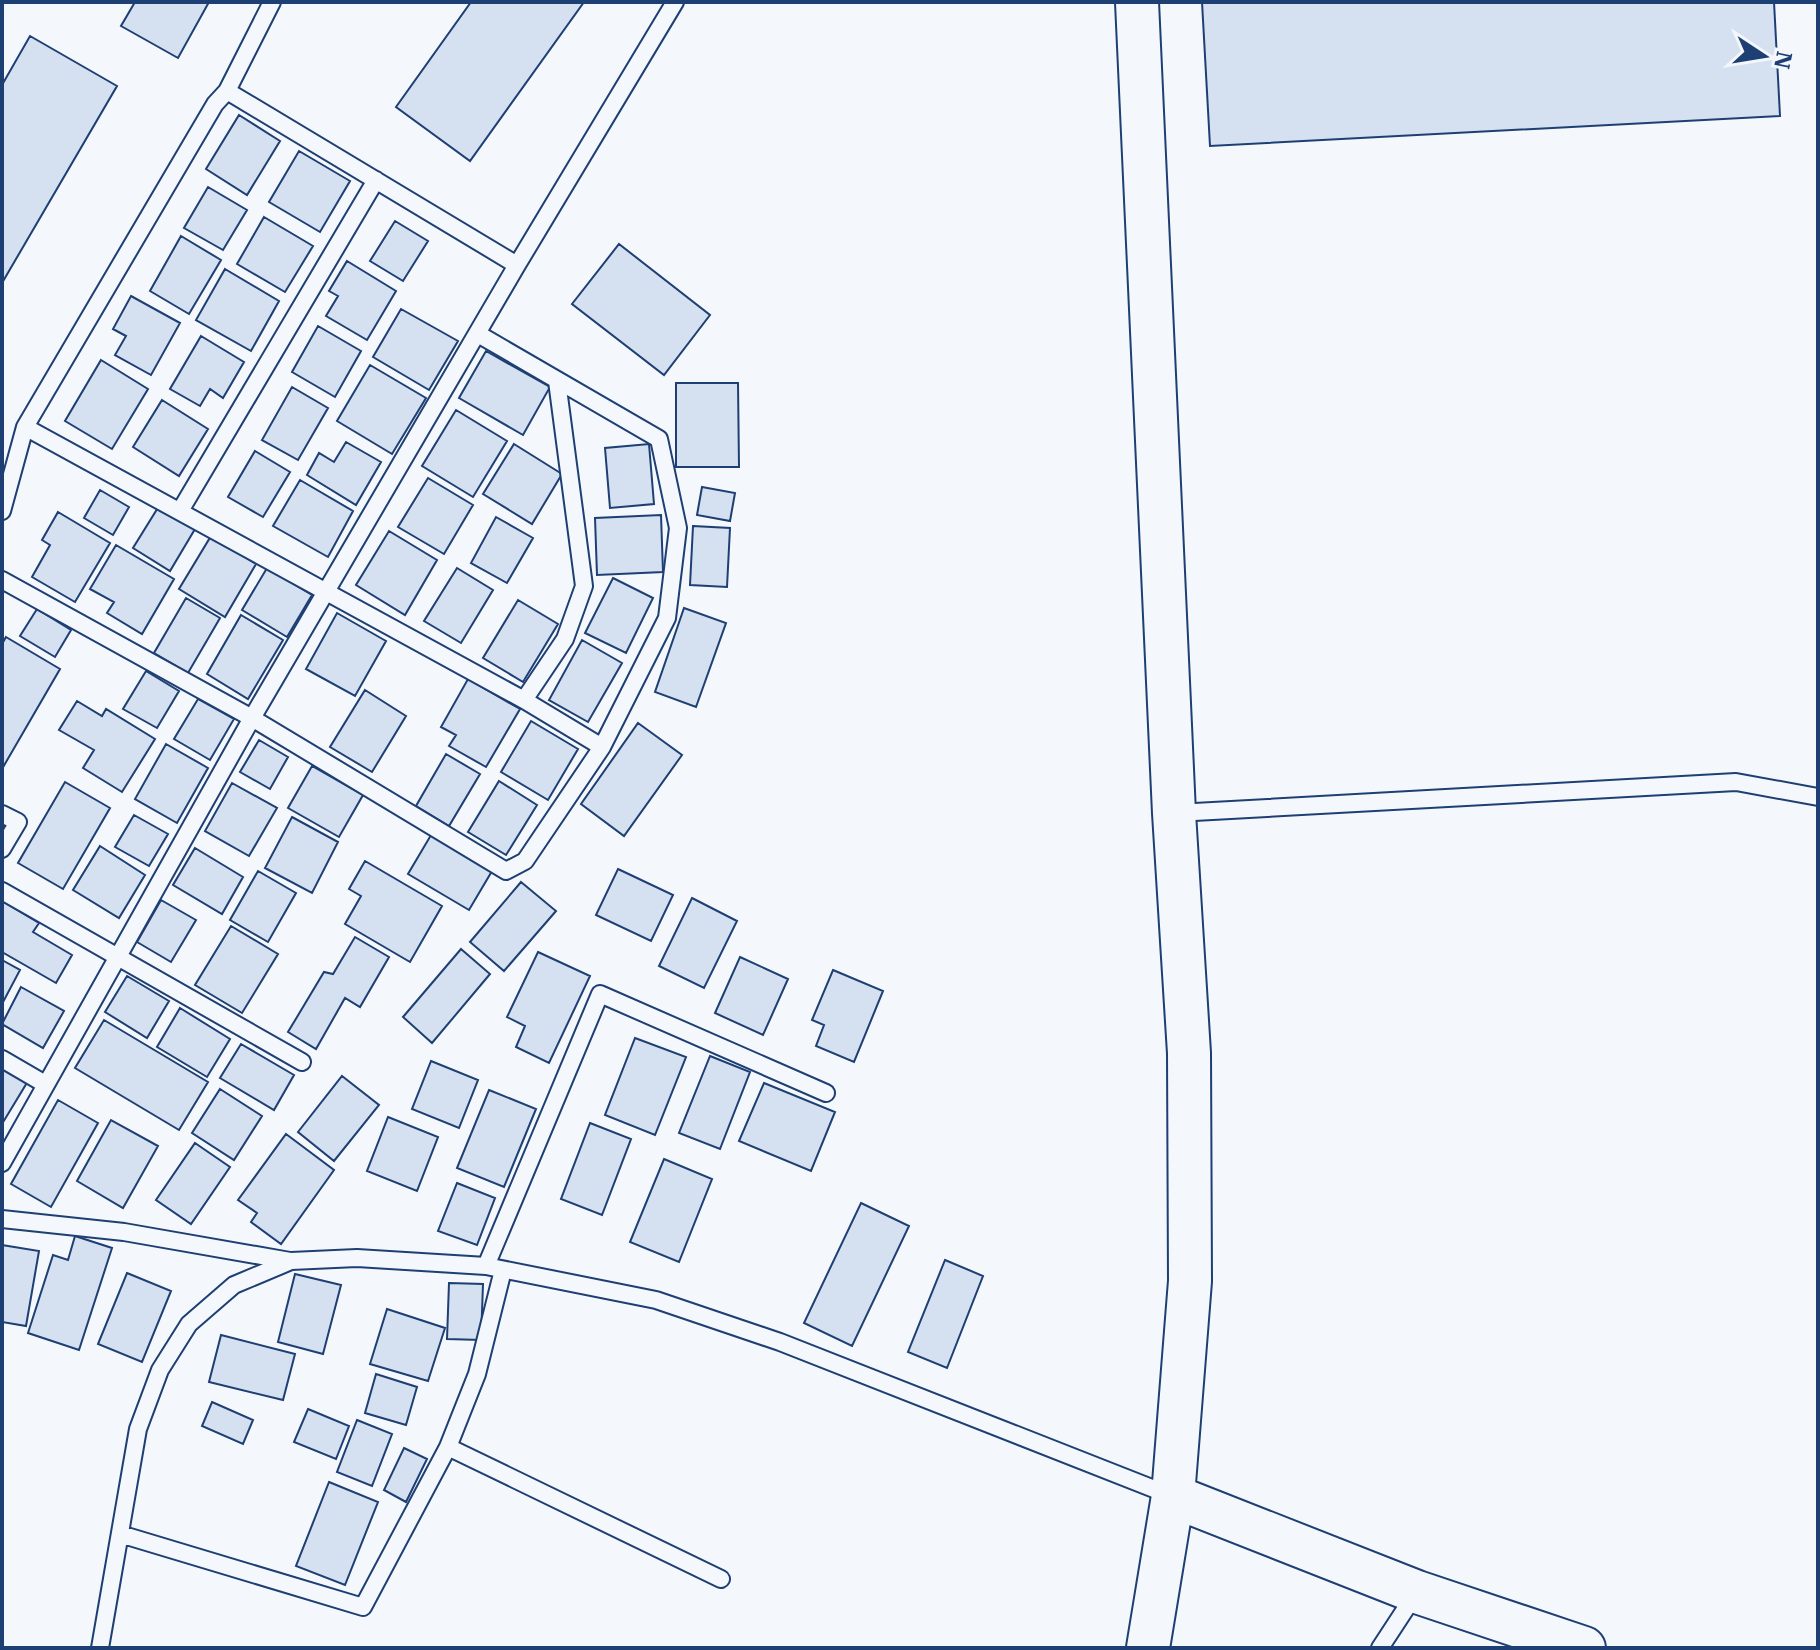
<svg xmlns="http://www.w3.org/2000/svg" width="1820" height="1650" viewBox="0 0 1820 1650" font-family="'IBM Plex Serif',serif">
<rect width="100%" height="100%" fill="#f4f7fb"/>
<path fill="#d5e0f0" stroke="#1d3f73" stroke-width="2" d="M135,2h74l-31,56 -57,-32z
M471,2h113l-114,159 -74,-54z
M1202,2h572l6,114 -570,30z
M30,36l87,50 -115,197v-198z
M239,115l41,26 -33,54 -41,-26z
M299,151l51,30 -30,51 -51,-30z
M208,187l39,23 -24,40 -39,-22z
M264,217l49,29 -28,46 -48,-28z
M395,221l33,20 -25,40 -33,-20z
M181,236l40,24 -32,54 -39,-23z
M619,244l91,71 -46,60 -92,-71z
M347,261l49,30 -29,49 -41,-24 12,-20 -9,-5z
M225,269l54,32 -28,50 -55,-31z
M131,296l49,27 -29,52 -36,-20 11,-19 -13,-7z
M401,309l57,32 -29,49 -56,-33z
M318,326l43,25 -26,46 -43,-25z
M201,336l43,26 -21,36 -13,-9 -10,17 -30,-17z
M486,351l64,36 -27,48 -64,-37z
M101,360l47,29 -36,60 -47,-28z
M370,365l56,33 -34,56 -55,-33z
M676,383h62l1,84h-63z
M292,387l36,21 -30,52 -36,-20z
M162,400l46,29 -29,47 -46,-29z
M456,410l51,31 -34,56 -51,-31z
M346,442l35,20 -25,43 -49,-30 12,-22 15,9z
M514,444l48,30 -30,50 -49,-30z
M649,444l5,60 -44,4 -5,-60z
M255,451l35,21 -27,45 -35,-20z
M428,478l45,27 -29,49 -46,-27z
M300,480l53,31 -25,46 -55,-31z
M702,487l33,6 -5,28 -33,-6z
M100,490l29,17 -16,28 -29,-17z
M159,506l36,23 -25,42 -37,-23z
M58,512l52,31 -35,59 -43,-25 18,-32 -8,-5z
M661,515l2,57 -66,3 -2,-57z
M496,517l37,21 -26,45 -36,-20z
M693,526l37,2 -3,59 -37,-2z
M389,531l48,29 -32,55 -49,-30z
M211,536l45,28 -31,53 -46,-28z
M116,545l58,34 -32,55 -35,-21 7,-11 -24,-13z
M267,568l45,27 -25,42 -45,-27z
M457,568l36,22 -32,53 -37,-22z
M613,578l40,20 -27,55 -41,-20z
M186,598l34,20 -32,55 -34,-20z
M518,600l40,24 -35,58 -40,-24z
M684,608l42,15 -30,84 -41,-15z
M37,609l34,21 -16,27 -35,-21z
M337,613l49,28 -31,55 -49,-27z
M241,615l42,25 -35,59 -41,-25z
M6,637l54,32 -58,100v-125z
M582,640l40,23 -34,59 -39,-22z
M146,671l33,20 -22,37 -34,-19z
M468,679l52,30 -34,58 -37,-21 7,-11 -15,-8z
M365,690l41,26 -34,56 -42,-25z
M198,699l36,20 -24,41 -36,-21z
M77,701l25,15 4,-7 49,30 -33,53 -39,-24 11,-18 -35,-20z
M531,721l47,28 -30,51 -47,-28z
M638,723l44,32 -58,81 -43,-32z
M259,740l29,17 -18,32 -30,-17z
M166,744l42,24 -31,55 -42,-24z
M446,754l34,20 -31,52 -33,-20z
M312,766l51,29 -24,42 -51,-29z
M499,781l38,24 -31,50 -38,-23z
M65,782l45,26 -47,81 -45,-26z
M232,783l45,25 -28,48 -44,-25z
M134,815l34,19 -19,32 -34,-19z
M292,817l46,25 -26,51 -47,-25z
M431,835l61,36 -23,39 -61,-36z
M100,846l45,29 -26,43 -46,-28z
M195,848l48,29 -21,37 -49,-29z
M365,861l77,45 -32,56 -65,-38 16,-28 -12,-7z
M618,869l55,26 -22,46 -55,-26z
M258,871l38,22 -28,49 -38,-22z
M521,882l35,29 -52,60 -34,-29z
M692,898l45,23 -33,67 -45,-22z
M161,900l35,20 -25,42 -34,-20z
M2,901l37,22 -6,9 39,23 -16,28 -54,-31z
M231,926l47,28 -36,59 -47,-28z
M355,937l34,20 -29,50 -15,-9 -29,51 -28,-17 36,-60 9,2z
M461,949l29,25 -58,69 -29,-26z
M538,952l52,24 -41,87 -33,-16 9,-21 -18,-9z
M740,957l48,22 -25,56 -48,-22z
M2,960l18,10 -18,34z
M833,970l50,21 -29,71 -38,-16 8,-21 -12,-5z
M127,976l42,25 -22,37 -42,-26z
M21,987l43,24 -21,37 -41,-24z
M180,1008l50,31 -23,38 -50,-30z
M104,1020l104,62 -29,48 -104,-62z
M635,1038l51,19 -31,78 -50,-20z
M241,1044l53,31 -20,35 -54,-32z
M710,1056l40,16 -30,77 -41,-16z
M431,1061l47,19 -19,48 -47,-19z
M2,1066l26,15 -26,43z
M342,1076l37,29 -45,56 -36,-29z
M764,1083l71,29 -24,59 -72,-30z
M220,1089l42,27 -28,44 -42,-27z
M489,1090l47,19 -32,78 -47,-19z
M58,1100l40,23 -47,84 -40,-23z
M388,1117l50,20 -21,54 -50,-20z
M111,1120l47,26 -35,62 -46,-27z
M590,1123l41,16 -29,76 -41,-16z
M286,1134l48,36 -53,74 -30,-22 6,-9 -19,-13z
M195,1143l35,24 -39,57 -35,-24z
M664,1159l48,20 -33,83 -49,-20z
M457,1183l38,15 -18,47 -39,-14z
M861,1203l48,23 -57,120 -48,-23z
M75,1236l37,12 -33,102 -51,-17 25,-78 15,5z
M2,1245l37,6 -13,75 -24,-4z
M945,1260l38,16 -36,92 -39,-16z
M127,1273l44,18 -29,71 -44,-18z
M295,1274l46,11 -18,69 -45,-12z
M449,1283l34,1 -2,56 -34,-1z
M387,1309l58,19 -17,53 -58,-17z
M221,1335l74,19 -12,46 -74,-18z
M376,1374l41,13 -11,38 -41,-12z
M212,1402l41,18 -10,24 -41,-18z
M308,1409l41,17 -13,33 -42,-17z
M357,1420l35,14 -20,52 -35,-14z
M404,1448l23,11 -21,43 -22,-12z
M329,1482l49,20 -33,83 -49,-19z"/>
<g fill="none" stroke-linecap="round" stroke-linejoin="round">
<defs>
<path id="service" d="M227,91l290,174
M25,427l499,273 78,47
M2,511l23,-84 190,-323 12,-13 45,-89
M180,511l196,-331
M2,580l250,138 254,153 19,-10 77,-114 65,-129 11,-90 -19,-89 -181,-105
M524,700l41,-61 19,-53 -27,-205
M1176,813l560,-31 82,15
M2,814l16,8 -16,27
M2,891l300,171
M2,1059l43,25
M2,1163l250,-445 265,-453 158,-263
M2,1219l122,13 166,29
M486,1266l114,-272 226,99
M448,1447l273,132
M120,1534l243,73 85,-160 29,-73 26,-104
M100,1648l38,-219 22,-59 29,-46 45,-39 57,-24 66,-3 129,8 170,34 124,42 392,154
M1380,1648l36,-55"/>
<path id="tertiary" d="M1137,2l37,811 15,240 1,228 -17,215 -25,152
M1173,1496l244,96 167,56"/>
</defs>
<use href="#service" stroke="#1d3f73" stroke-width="20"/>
<use href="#tertiary" stroke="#1d3f73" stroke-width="46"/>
<use href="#service" stroke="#f4f7fb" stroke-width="16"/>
<use href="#tertiary" stroke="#f4f7fb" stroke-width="42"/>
</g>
<rect width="1820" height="1650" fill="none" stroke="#1d3f73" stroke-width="8"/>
<g transform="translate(1764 56) rotate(102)" stroke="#f4f7fb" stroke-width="6" paint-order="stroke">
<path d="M0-6L14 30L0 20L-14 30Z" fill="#1d3f73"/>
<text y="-12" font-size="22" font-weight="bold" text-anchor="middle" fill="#1d3f73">N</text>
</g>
</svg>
